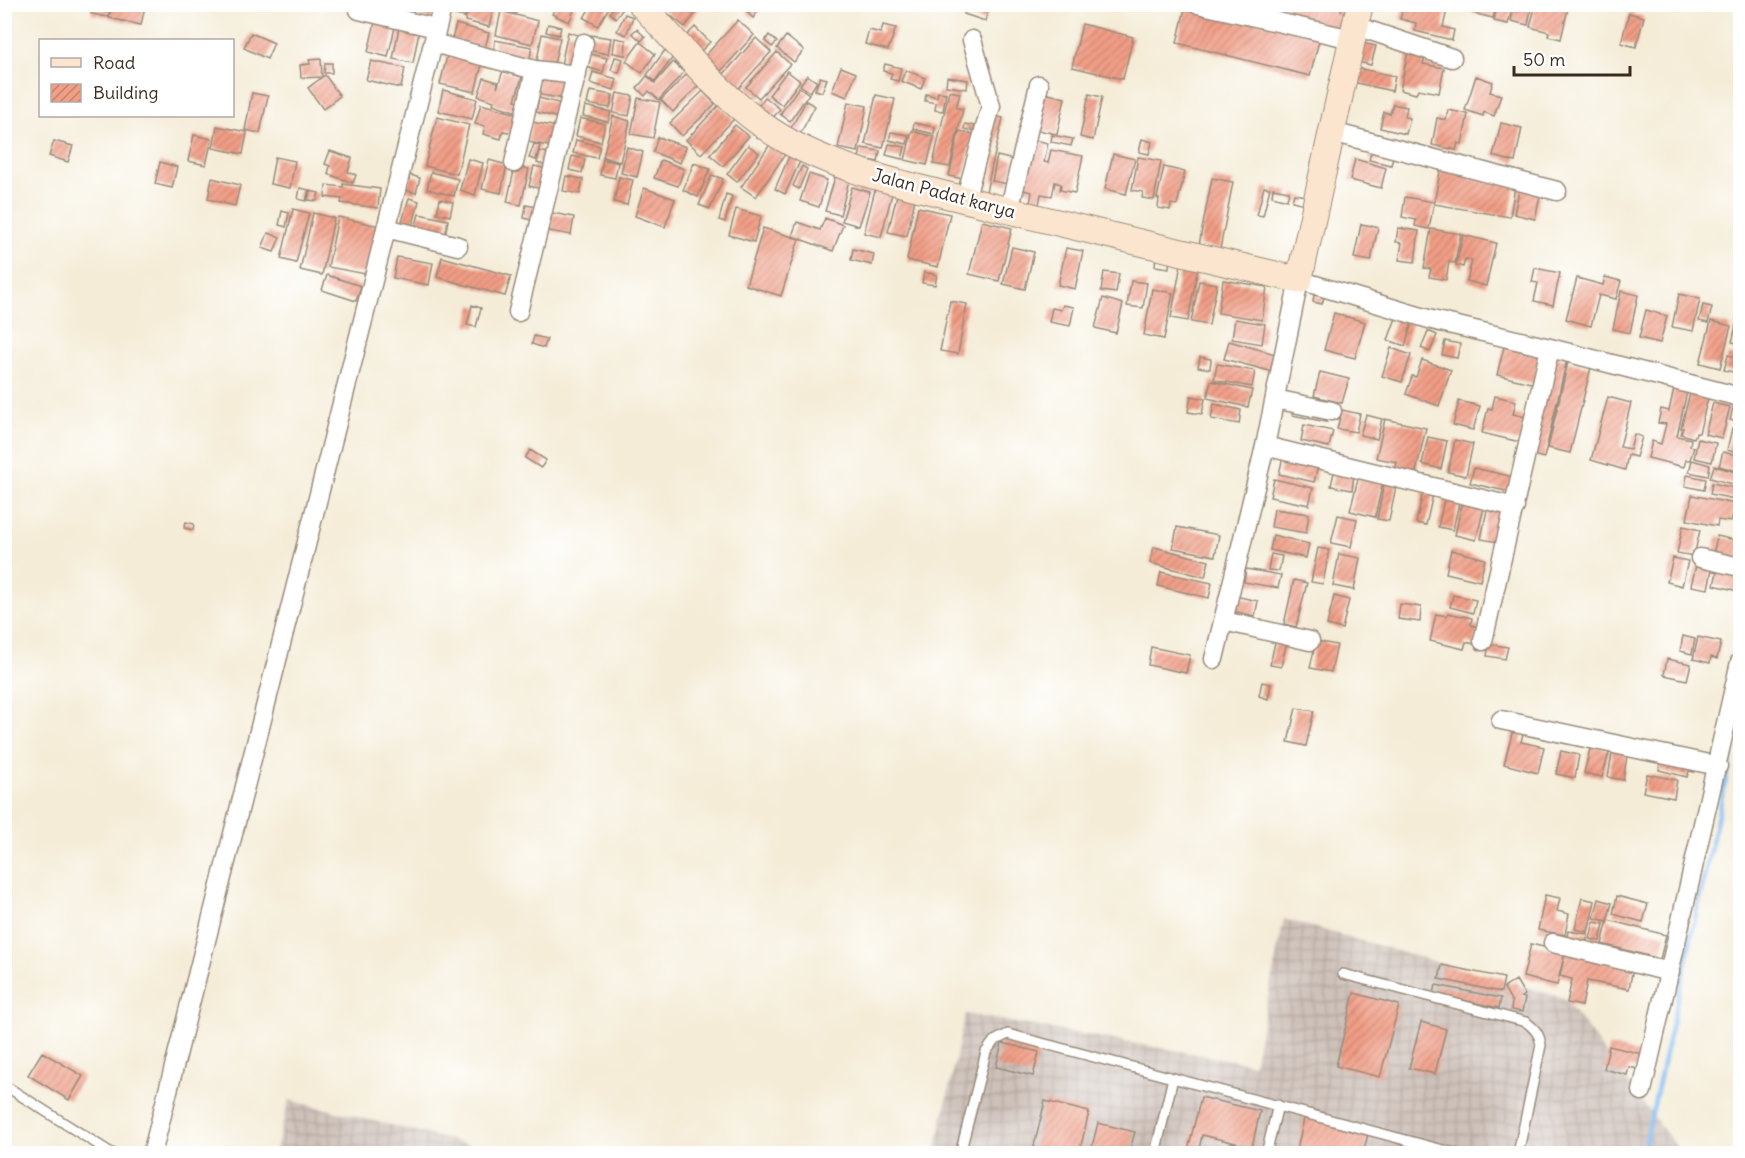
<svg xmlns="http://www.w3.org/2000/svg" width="1745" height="1158" viewBox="0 0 1745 1158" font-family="Delius,sans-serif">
<defs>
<pattern id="industrial-grid" width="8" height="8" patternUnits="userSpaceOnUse" patternTransform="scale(1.5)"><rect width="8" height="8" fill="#cec1b9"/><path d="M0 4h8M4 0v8" fill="none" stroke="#b2a69f"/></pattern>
<pattern id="building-hatch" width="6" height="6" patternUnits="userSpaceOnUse" patternTransform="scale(1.5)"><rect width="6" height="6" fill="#f29e86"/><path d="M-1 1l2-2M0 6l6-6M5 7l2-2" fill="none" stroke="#c5816d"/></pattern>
</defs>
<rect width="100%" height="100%" fill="#fff"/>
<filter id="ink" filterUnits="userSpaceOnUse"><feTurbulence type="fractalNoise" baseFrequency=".0167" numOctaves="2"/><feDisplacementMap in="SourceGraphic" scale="12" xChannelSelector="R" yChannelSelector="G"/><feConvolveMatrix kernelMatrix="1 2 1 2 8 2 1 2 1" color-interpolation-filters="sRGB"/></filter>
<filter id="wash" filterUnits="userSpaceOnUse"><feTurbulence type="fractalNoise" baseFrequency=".008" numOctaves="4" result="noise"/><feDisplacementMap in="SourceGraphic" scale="24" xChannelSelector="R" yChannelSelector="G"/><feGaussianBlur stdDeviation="1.35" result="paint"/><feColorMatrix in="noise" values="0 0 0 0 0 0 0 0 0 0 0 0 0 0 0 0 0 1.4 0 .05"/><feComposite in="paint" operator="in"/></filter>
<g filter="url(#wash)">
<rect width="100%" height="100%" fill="#f4ecd7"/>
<path fill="url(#industrial-grid)" d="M1284,919l280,79 117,155 -746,1 30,-140 289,50z
M289,1100l214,53h-228z"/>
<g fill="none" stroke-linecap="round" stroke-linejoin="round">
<path stroke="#7ebaf0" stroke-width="4.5" d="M1647,1154l-3,-4 96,-435"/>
</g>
<g id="blocks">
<path fill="url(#building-hatch)" d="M93,4h18l-3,13 -17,-3z
M113,4l32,2 -4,19 -32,-7z
M406,4h30l-4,15 -28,-6z
M453,4l14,3 -3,10 -13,-3z
M502,4h16l-2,9 -15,-4z
M556,4l20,2 -7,16 -17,-8z
M592,4h19l-13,22 -14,-8z
M616,4l9,2 -9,12 -6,-5z
M664,4h39l-18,23 -24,-19z
M753,4l7,5 -7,9 -6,-6z
M967,4h23l-5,17 -21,-7z
M1186,4l134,33 -10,39 -133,-33z
M1253,4h28l-2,8z
M1285,4h58l-2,7 4,1 1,20 -40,-9v-4l-23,-5z
M1404,4h21l22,6 -4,17 11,3 -2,10 -37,-9 1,-8 -16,-4z
M1451,4h18l-1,7 -18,-4z
M1474,4h22l-3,14 -21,-5z
M1498,4h15l-5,20 -14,-3z
M1515,4h17l-4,21 -17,-4z
M1536,4h33l-8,35 -13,-3 1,-4 -19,-5z
M469,5l24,6 -4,16 -24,-6z
M501,11l37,10 -6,23 -36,-9z
M1629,13l15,4 -8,30 -15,-4z
M625,14l8,3 -7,18 -9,-4z
M376,18l20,5 -8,34 -20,-5z
M738,20l16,15 -33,36 -16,-15z
M456,24l33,9 -4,15 -33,-9z
M548,24l13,3 -2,8 -13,-3z
M1082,24l51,13 -10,42 -51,-12z
M883,25l13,3 -8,22 -23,-6 4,-14 12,3z
M399,27l20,4 -6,32 -20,-4z
M695,27l15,15 -9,9 -15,-15z
M637,29l8,8 -4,4 -9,-8z
M568,32l10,3 -7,32 -10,-2z
M251,33l23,10 -7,16 -23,-11z
M542,34l18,4 -6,26 -17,-4z
M590,35l21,3 -3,16 -20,-4z
M769,35l8,7 -5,5 -7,-6z
M786,36l18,14 -10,12 -17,-14z
M615,38l11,2 -1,15 -12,-2z
M756,38l15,14 -34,38 -15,-14z
M495,40l37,7 -3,15 -36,-6z
M640,42l15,12 -13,19 -16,-12z
M1357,42l19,4 -5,19 -18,-4z
M1409,47l17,4 -3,13 21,4 -5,25 -21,-4 -2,5 -16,-4z
M665,50l9,6 -19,25 -8,-6z
M777,52l13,12 -31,34 -13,-11z
M587,53l20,5 -4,14 -20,-6z
M447,56l35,8 -7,28 -35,-8z
M615,57l8,2 -4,14 -8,-3z
M321,59l1,18 -21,1 -1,-13 10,-1 -1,-4z
M371,61l34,7 -4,20 -35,-8z
M673,62l11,10 -25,28 -10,-9 -4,5 -8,-8 10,-12 8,7z
M325,63h7v10h-8z
M885,64l16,4 -3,13 -8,-2 2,-6 -9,-2z
M841,67l15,6 -9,24 -15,-6z
M1351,67l44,9 -3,15 -44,-10z
M906,70l19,8 -4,11 -20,-8z
M503,71l19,6 -7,23 12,3 -4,11 -30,-10 1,-3 -16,-5 6,-18 14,4 -1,6z
M787,71l13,10 -18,24 -13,-10z
M593,72l24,7 -3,11 -24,-7z
M689,72l12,11 -28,29 -12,-12z
M538,74l30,5 -3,20 -30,-5z
M325,75l15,21 -17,13 -15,-21z
M807,75l10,7 -7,10 -10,-7z
M1476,76l17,6 -3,10 11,3 -7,21 -10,-4 -1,4 -18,-6z
M820,77l7,2 -5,13 -7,-2z
M947,77l21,3 -1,9 -21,-3z
M799,87l10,7 -19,27 -10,-7z
M443,90l34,9 -5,20 -34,-8z
M590,91l23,4 -3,13 -23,-4z
M703,91l12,13 -33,32 -12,-13z
M949,91l11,2 -4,15 7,1 -13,58 -17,-3z
M938,92l8,1 -3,18 -8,-1 1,-7 -11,-2 1,-7 11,3z
M1040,92l25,6 -8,36 -25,-5z
M252,93l16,3 -8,37 -15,-3z
M617,93l16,3 -4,20 -16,-3z
M1089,94l13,3 -9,43 -13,-3z
M876,95l19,4 -12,49 -18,-4z
M765,97l15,12 -8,10 -15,-11z
M539,98l23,6 -3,14 -23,-6z
M638,98l22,4 -7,36 -22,-4z
M806,101l9,5 -15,28 -9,-6z
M848,102l19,4 -9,46 -20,-4z
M481,104l37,10 -5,19 -10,-2 -2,8 -18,-5 2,-8 -10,-2z
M1393,104l14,3 -2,10 5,1 -4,16 -26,-6 4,-16 6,2z
M719,105l15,14 -33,35 -15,-14z
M585,106l26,6 -3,10 -25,-6z
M1448,110l20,4 -6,30 -4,-1 -2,7 -24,-5 5,-27 9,2z
M992,115l11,3 -18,78 -11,-3z
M613,116l17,5 -10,41 -17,-5z
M437,117l32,8 -12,49 -32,-8z
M580,118l25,6 -4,18 -25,-6z
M532,122l26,5 -4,20 -26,-5z
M914,123l21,4 -1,7 -21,-5z
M1501,123l21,5 -7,34 -22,-6z
M965,124l10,2 -1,5 -10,-2z
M735,125l14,11 -26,30 -13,-11z
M217,126l30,6 -4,22 -30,-6z
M912,131l22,6 -7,28 -22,-5z
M959,131l14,3 -10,45 -14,-3z
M891,132l18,3 -2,9 -18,-4z
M194,135l18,4 -6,26 -18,-4z
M1052,135l21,4 -2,7 -20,-4z
M658,137l28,10 -6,16 -27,-11z
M1029,139l19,4 -4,19 4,1 3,-13 32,6 -8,37 -15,-3 1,-6 -6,-2 -3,14 -11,-2 -2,11 -9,-2 2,-11 -14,-3z
M1142,139l10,3 -3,12 -10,-2z
M576,140l24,6 -3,12 -24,-5z
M54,141l19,5 -5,16 -19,-6z
M771,143l15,10 -30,44 -15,-10z
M534,144l6,2 -4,14 -7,-2z
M889,144l16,3 -3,12 -16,-4z
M748,145l11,8 -22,29 -10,-8z
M1373,145l22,5 -4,15 -22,-5z
M627,147l16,5 -6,25 -16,-4z
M861,148l19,3 -2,11 -19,-4z
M330,151l22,7 -4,14 8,3 -3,8 -25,-9 2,-8 -5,-2z
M540,151l15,4 -4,12 -14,-4z
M791,152l11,5 -17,37 -10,-5z
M1113,154l22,5 -9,35 -21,-5z
M572,156l13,3 -3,14 -13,-3z
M997,156l17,4 -6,24 -16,-3z
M275,157l20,4 -5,27 -20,-4z
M1138,157l23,4 -7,39 -12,-2 1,-6 -11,-2z
M468,159l15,4 -8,32 -15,-5z
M603,159l15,4 -3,15 -15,-3z
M1355,159l31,9 -5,20 -31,-8z
M489,160l18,5 -6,28 -19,-4z
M661,160l23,9 -6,17 -24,-8z
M160,162l17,5 -5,21 -17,-4z
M694,163l16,6 -12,28 -15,-7z
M515,166l14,3 -8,36 -14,-3z
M534,166l14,3 -5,20 -14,-3z
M802,166l5,3 -8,20 -6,-3z
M1441,166l29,5 -1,7 46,8 -5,31 -76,-13z
M1164,167l21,5 -8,33 -6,-1 -1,6 -12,-2 1,-9 -2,-1z
M431,172l27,7 -4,17 -27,-7z
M809,174l18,6 -8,27 -19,-6z
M836,174l14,3 -10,38 -15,-4z
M410,175l10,3 -4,15 -10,-3z
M712,175l11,4 -13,30 -11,-4z
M566,176l17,3 -3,15 -17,-3z
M619,177l14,3 -6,25 -13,-3z
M212,178l28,7 -5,21 -27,-7z
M1212,178l21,4 -13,67 -21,-4z
M343,184l37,5 -2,19 -37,-5 1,-4 -17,-2 1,-12 17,2z
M876,186l17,4 -12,47 -17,-4z
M1520,186l21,5 -6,28 -21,-5z
M852,187l18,5 -11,34 -17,-5z
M1264,187l6,1 -7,28 -6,-1z
M300,188l9,2 -3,11 -8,-2z
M644,188l31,11 -10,28 -30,-11z
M1273,188l16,3 -2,9 -15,-4z
M310,191l9,2 -2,8 -9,-1z
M726,194l6,2 -7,26 -6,-2z
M1294,194l12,2 -1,8 -13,-3z
M897,195l18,4 -8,37 -19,-4z
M1405,197l29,5 -5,27 -14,-3 1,-6 -14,-3z
M409,198l10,3 -7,27 -11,-3z
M440,199l13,3 -3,14 -13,-3z
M526,205l11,2 -3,14 -10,-3z
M918,207l32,7 -12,53 -31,-7z
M293,209l16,4 -13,50 -15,-4z
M736,209l25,7 -7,26 -25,-7z
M282,211l7,2 -3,14 -7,-2z
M313,213l21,5 -12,57 -22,-5z
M552,213l22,4 -3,18 -22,-4z
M419,214l29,6 -3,16 -30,-7z
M338,217l42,9 -9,49 -43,-8z
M825,218l18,7 -10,26 -41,-15 5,-14 23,8z
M982,221l30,7 -13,53 -30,-7z
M1361,224l17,3 -7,34 -17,-3z
M763,228l36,11 -18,57 -35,-11z
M1398,228l21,3 -4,31 -16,-2 3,-17 -6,-1z
M1431,229l30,5 -6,29 -6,-1 -3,18 -17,-3 2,-8 -7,-1z
M268,233l12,4 -6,15 -12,-4z
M1463,235l33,8 -10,43 -19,-5 5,-21 -7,-1 -2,8 -7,-2z
M1012,247l22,5 -9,37 -22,-5z
M1066,248l17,3 -8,38 -17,-4z
M853,249l21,5 -2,11 -21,-5z
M1156,254l14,2 -1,12 -14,-2z
M397,257l36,6 -4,22 -36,-7z
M442,257l69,19 -6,20 -68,-19z
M1181,264l17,3 -10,54 -17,-3z
M1535,268l25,5 -7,32 -19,-4 4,-18 -6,-1z
M924,272l13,3 -2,10 -13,-2z
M1104,272l15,2 -3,19 -15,-2z
M327,275l34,11 -5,15 -34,-11z
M1605,277l16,4 -5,18 -17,-4 -8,31 -25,-7 11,-41 26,7z
M1223,280l44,7 -5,33 -44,-7z
M1131,281l16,2 -4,25 -16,-2z
M1199,281l18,3 -8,41 -18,-3z
M1152,289l21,4 -9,46 -20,-4z
M1621,291l17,4 -8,38 -17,-4z
M1679,294l21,5 -7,32 -21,-4z
M1314,295l10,2 -2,7 -9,-2z
M1103,298l20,6 -7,29 -21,-5z
M950,301l17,3 -9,50 -18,-3z
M472,305l9,3 -5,19 -9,-2z
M1063,305l11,2 -4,19 -21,-4 3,-14 9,2z
M1703,305l9,2 -4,16 -9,-2z
M1646,310l21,6 -7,27 -21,-5z
M1334,313l31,9 -10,36 -31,-8z
M1396,318l16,5 -7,23 -17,-6z
M1235,319l30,5 -3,20 -30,-5z
M1711,321l20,5 -11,42 -20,-5z
M1737,322h3v22l-8,-2z
M1428,331l9,4 -7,17 -9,-4z
M534,336l13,3 -3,9 -12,-4z
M1229,341l46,13 -5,17 -46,-12z
M1445,341l15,3 -3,14 -15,-3z
M1504,347l38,9 -7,28 -38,-9z
M1391,348l20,7 -9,27 -20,-6z
M1552,355l15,4 -23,99 -15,-4z
M1728,355l12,3 -3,15 -13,-3z
M1200,357l11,2 -1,10 -12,-2z
M1422,360l29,10 -12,36 -33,-12 6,-18 4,1z
M1568,362l23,5 -21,86 -22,-5z
M1217,364l38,7 -3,16 -38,-7z
M1320,372l29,7 -7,24 -28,-7z
M1211,381l41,9 -4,17 -41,-9z
M1675,384l13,3 -11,49 14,3 -1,7 4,1 -4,13h-4l-2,7 -36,-9 4,-17 9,3 5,-20 -8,-1 3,-14 8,2z
M1691,389l18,5 -10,39h-3l-2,5 -13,-4 2,-6h-2z
M1191,396l14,3 -3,15 -14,-2z
M1495,396l21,5 -3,13 13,3 -6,25 -38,-9 6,-25 4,1z
M1608,397l23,6 -11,44 10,2 4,-15 8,3 -6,20 -8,-2 -3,15 -34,-10z
M1735,399l5,2v22l-10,-3z
M1459,401l21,5 -7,24 -20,-5z
M1713,403l17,4 -8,31 -17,-4z
M1214,404l27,6 -2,14 -28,-5z
M1293,407l36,7 -2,8 -35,-7z
M1342,410l18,4 -4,18 -19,-3z
M1366,415l16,4 -5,20 -17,-4z
M1385,419l41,9 -11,48 -20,-4 2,-10 -21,-4z
M1304,425l29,6 -4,16 -28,-6z
M1732,428l8,2v24l-13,-4z
M1428,437l19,4 -6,28 -19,-5z
M1698,439l18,4 -4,19 -18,-4z
M1455,440l18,4 -7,32 -18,-4z
M530,450l16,10 -5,8 -16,-10z
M1723,452l17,4v16l-21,-6z
M1283,457l35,8 -4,17 -35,-8z
M1692,460l18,5 -2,11 -19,-4z
M1714,466l26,7v13l-30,-8z
M1474,468l40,9 -4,15 -40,-9z
M1334,472l20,3 -2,15 -21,-4z
M1359,475l24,6 -8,36 -25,-6z
M1687,475l19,4 -2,11 -19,-4z
M1274,479l39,9 -4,17 -39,-8z
M1385,479l12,3 -8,39 -12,-2z
M1712,483l28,6v11l-30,-6z
M1423,492l10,2 -7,31 -10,-2z
M1445,495l15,3 -7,32 -15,-3z
M1692,495l43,9 -4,18 -13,-2 -1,6 -30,-6z
M1462,503l22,5 -8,32 -21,-5z
M1488,505l18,4 -8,33 -17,-3z
M1274,509l35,5 -3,19 -35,-6z
M1338,515l19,4 -6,28 -20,-4z
M186,522l8,2 -1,6 -9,-2z
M1683,526l17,4 -6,26 -17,-3z
M1177,527l42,8 -4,21 -42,-8z
M1273,535l36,9 -3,14 -36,-8z
M1717,536l23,5v18l-27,-4z
M1154,547l55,14 -4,16 -55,-14z
M1318,548l11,2 -6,34 -12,-2z
M1451,550l34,9 -5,22 -34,-8z
M1271,554l11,2 -3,15 -11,-1z
M1339,554l21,4 -6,32 -21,-4z
M1673,558l15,3 -6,25 -15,-4z
M1697,561l16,4 -5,24 -17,-3z
M1718,567l22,6 -2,18 -24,-6z
M1246,569l35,6 -3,13 -34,-6z
M1161,572l51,11 -3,15 -51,-12z
M1294,580l13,3 -11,44 -12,-3z
M1453,595l23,5 -3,13 -23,-6z
M1235,596l23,5 -3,15 -23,-5z
M1334,596l15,4 -7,29 -15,-4z
M1400,604l21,3 -1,15 -22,-3z
M1448,613l24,5 -1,7 8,2 -5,17 -8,-2 -2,7 -34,-8 6,-27 11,2z
M1683,636l12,3 -3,15 -12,-3z
M1698,637l23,5 -4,17 -6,-2 -1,6 -17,-4z
M1276,638l11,3 -6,26 -11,-2z
M1316,641l21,4 -6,27 -21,-4z
M1489,644l19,3 -3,12 -18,-3z
M1151,647l39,8 -4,18 -38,-8z
M1667,659l24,5 -4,16 -23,-5z
M1262,682l9,2 -3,15 -9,-3z
M1296,708l18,3 -8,35 -18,-4z
M1514,726l10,3 -3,13 23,5 -6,26 -34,-9z
M1591,745l19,5 -8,27 -18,-4z
M1613,748l15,2 -5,30 -15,-3z
M1561,751l18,4 -4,23 -19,-4z
M1662,756l34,7 -2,9 -5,-1 -2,6 -28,-7z
M1647,774l30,6 -3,18 -31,-6z
M1545,895l15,3 -3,13 12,3 -4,21 -27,-5z
M1617,896l31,8 -5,18 -30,-8z
M1582,898l13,3 -7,31 -13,-3z
M1599,899l13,4 -5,18 -13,-3z
M1608,920l58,15 -6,24 -58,-15z
M1594,922l10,2 -4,17 -10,-2z
M1568,931l20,3 -2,11 -20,-3z
M1531,944l34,8 -8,33 -34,-8z
M1566,949l67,19 -4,21 -42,-8 -5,25 -15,-3 5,-24 -12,-3z
M1442,965l62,13 -3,14 -62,-13z
M1516,980l9,15 -4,2 4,1 -3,14 -11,-2 1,-8 -8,-14z
M1436,985l65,13 -2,10 -65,-14z
M1354,993l45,12 -19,72 -44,-11z
M1421,1022l25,7 -11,45 -26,-6z
M1002,1043l37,9 -6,24 -37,-9z
M1609,1046l33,8 -4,15 -9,-2 -2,8 -23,-6z
M42,1052l41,24 -14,24 -41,-25z
M1201,1097l59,14 -8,36 -50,-12 -4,19h-11z
M1045,1101l44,11 -10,42h-47z
M1305,1114l64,16 -6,24h-67z
M1098,1123l37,9 -6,22h-39z"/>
</g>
</g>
<g filter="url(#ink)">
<use href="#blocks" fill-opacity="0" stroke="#988b7a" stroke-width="1.5"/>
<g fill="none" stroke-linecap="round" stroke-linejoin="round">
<defs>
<path id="service" d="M1343,974l183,48c9,7 13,11 15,23l-23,109
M4,1085l109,69
M960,1154l26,-102 8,-11 14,-7 450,120
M1155,1154l18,-76
M1266,1154l12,-49"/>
<path id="minor" d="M1198,4l154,35
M359,10l77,18
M1356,26l96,32
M433,43l102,27
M1332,132l225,59
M514,163l21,-93 42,5
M965,200l26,-94 -19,-66
M1009,211l30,-126
M386,228l72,18
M518,312l66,-269
M1275,399l57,12
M1265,446l250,61
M1700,558l40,9
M1224,621l86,20
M1483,641l67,-293
M1214,659l51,-213 34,-166 133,40 118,28 190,49
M1501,720l217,46
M1553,943l117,29
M1642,1091l98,-429
M152,1154l291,-1150"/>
<path id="secondary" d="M641,4c43,46 84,99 138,132 56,34 125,48 188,64 110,28 221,54 332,80l61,-276"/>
</defs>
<use href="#service" stroke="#988b7a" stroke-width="12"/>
<use href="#minor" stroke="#988b7a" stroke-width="21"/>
<use href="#secondary" stroke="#988b7a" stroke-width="28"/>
<use href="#service" stroke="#fff" stroke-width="9"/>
<use href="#minor" stroke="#fff" stroke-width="18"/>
<use href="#secondary" stroke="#fbe5cf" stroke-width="26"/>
</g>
</g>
<g text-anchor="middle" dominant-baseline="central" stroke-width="5" stroke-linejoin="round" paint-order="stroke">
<g font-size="18" fill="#3b2a1e" stroke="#fff">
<text transform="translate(944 193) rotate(15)">Jalan Padat karya</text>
</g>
</g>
<rect width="1745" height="1158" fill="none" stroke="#fff" stroke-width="24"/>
<rect x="39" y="39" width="195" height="78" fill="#ffffff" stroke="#b1aaa5" stroke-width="1.5"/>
<rect x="51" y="58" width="30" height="9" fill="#fbe5cf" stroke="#b1aaa5" stroke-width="1.5"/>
<text x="93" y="69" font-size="18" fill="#3b2a1e">Road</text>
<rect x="51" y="84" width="30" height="18" fill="url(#building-hatch)" stroke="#b1aaa5" stroke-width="1.5"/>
<text x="93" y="99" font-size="18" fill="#3b2a1e">Building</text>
<path d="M1514 66v9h116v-9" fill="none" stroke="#3b2a1e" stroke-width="3"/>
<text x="1523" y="66" font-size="18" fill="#3b2a1e" stroke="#ffffff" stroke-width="4.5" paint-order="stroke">50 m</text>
</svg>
